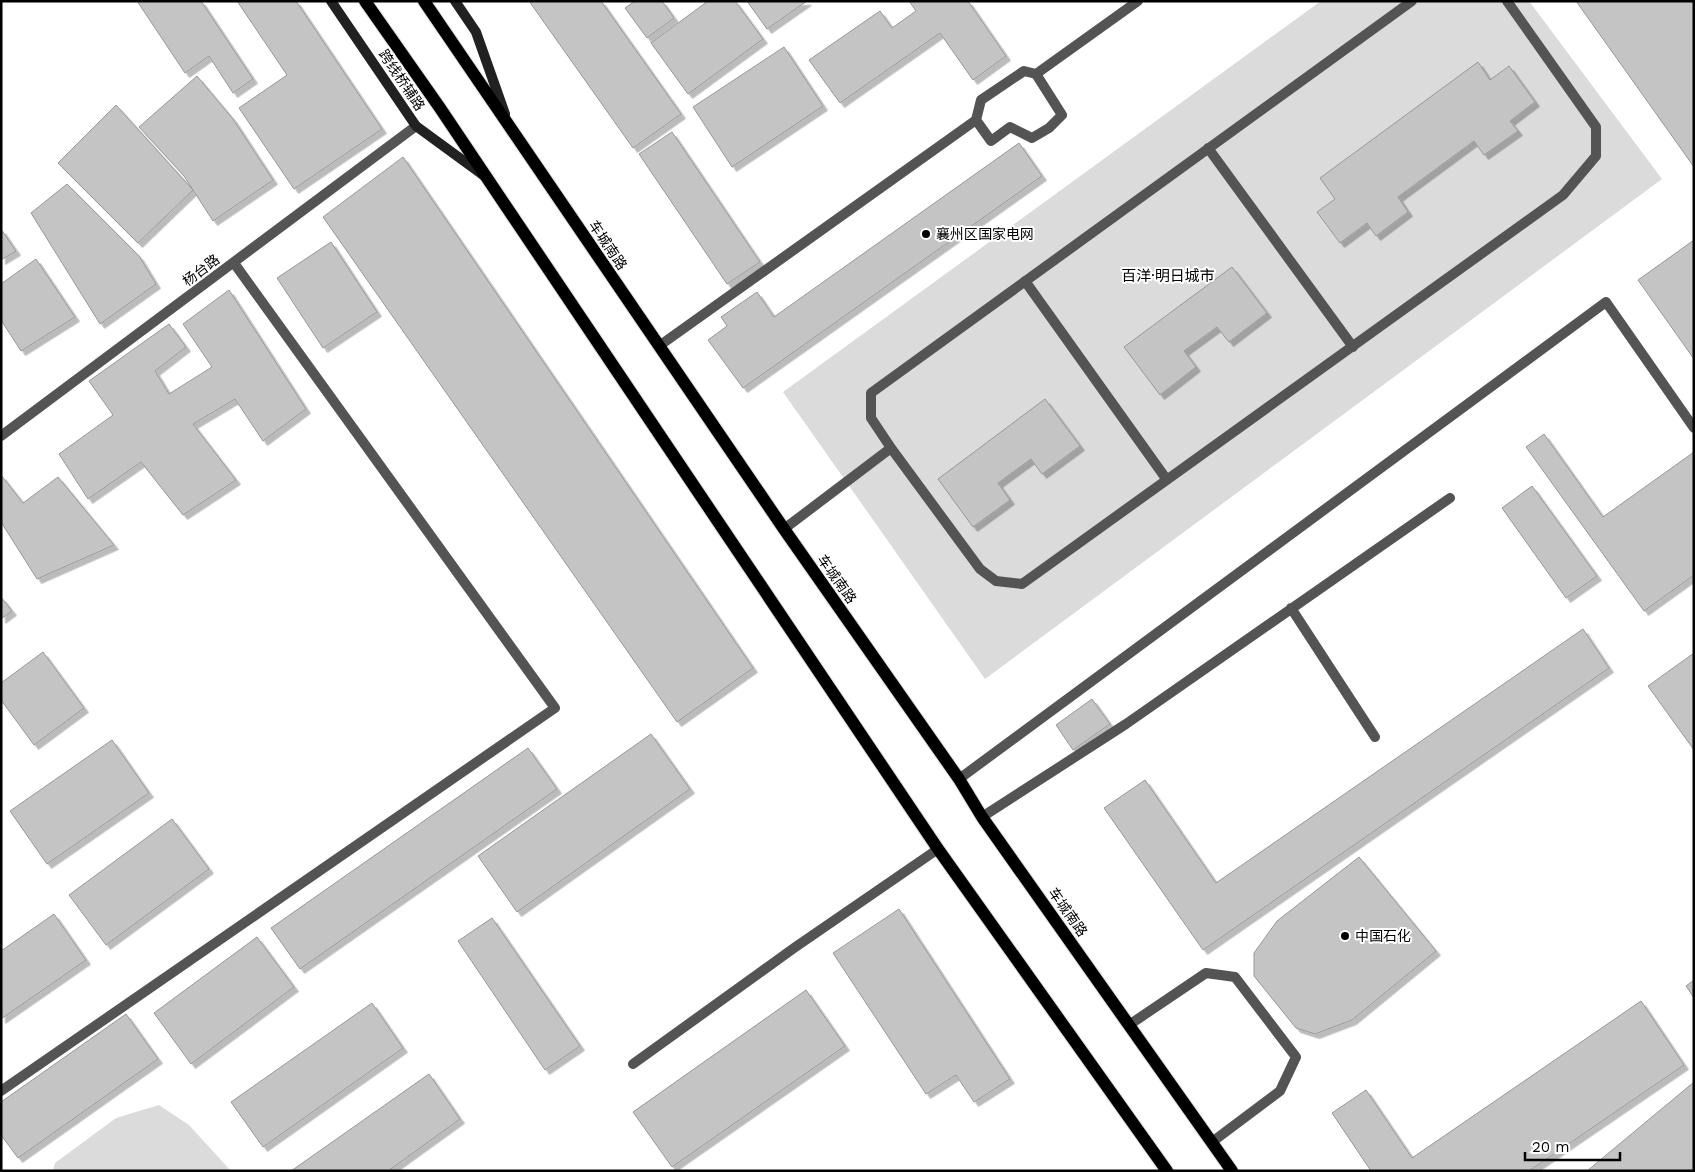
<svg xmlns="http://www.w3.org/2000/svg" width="1695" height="1172" viewBox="0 0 1695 1172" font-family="'Work Sans','Noto Sans SC',sans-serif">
<defs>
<filter id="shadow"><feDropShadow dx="4.5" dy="4.5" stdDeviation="0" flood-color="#0004"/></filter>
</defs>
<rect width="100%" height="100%" fill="#fff"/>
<path fill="#dbdbdb" d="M1321,1h208l133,178 -677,500 -202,-287z
M159,1105l30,20 42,46h-178l2,-8 61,-45z"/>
<path fill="#c4c4c4" stroke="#989898" filter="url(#shadow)" d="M137,1h64l52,78 -20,14 -24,-37 -24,17z
M237,1h59l86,128 -88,60 -55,-81 48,-33z
M529,1h72l80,113 -48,34z
M635,1h27l12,17 -27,20 -22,-30z
M708,1h27l28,38 -75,55 -37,-51z
M747,1h60l-40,28z
M909,1h59l38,55 -33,24 -33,-47 -100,70 -31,-43 71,-49 12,17 24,-17z
M1576,1h118v166z
M784,47l39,59 -91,61 -39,-60z
M1478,62l12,18 19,-14 26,36 -25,19 8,10 -34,24 -10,-14 -76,56 10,15 -32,24 -9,-13 -27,20 -23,-31 18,-13 -15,-21z
M197,76l36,43 40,61 -60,41 -29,-45 -45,-49z
M116,105l77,85 -55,53 -80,-80z
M672,132l88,130 -33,22 -88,-130z
M1019,143l23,33 -299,212 -35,-48 19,-14 -6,-9 36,-25 17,25z
M403,157l350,511 -76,54 -354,-505z
M67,184l72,72 17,28 -56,40 -69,-111z
M1,229l15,22 -15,9z
M1694,240v119l-56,-79z
M331,242l46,70 -54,36 -46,-70z
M36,259l39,58 -54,34 -20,-31v-36z
M1232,267l35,46 -38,29 -12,-15 -33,24 12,16 -36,28 -36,-48z
M229,290l77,119 -43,32 -28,-42 -42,25 43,56 -53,35 -42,-53 -53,37 -29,-45 54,-39 -24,-34 80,-57 17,23 -31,24 14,23 43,-27 -29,-43z
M1045,399l35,47 -38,28 -11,-15 -33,24 12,17 -37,27 -35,-48z
M1544,434l59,83 91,-65v123l-50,36 -118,-164z
M1,475l22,28 35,-26 56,68 -77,34 -36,-57z
M1532,486l65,90 -31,22 -64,-90z
M1,597l11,14 -11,8z
M1583,629l26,39 -406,282 -99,-142 41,-28 71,103z
M43,652l41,56 -50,37 -33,-45v-17z
M1694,653v97l-46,-64z
M1092,699l18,25 -37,26 -17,-25z
M651,734l39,55 -173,123 -39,-56z
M112,740l37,53 -102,71 -37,-53z
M528,748l29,41 -257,180 -29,-41z
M172,819l37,50 -103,76 -37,-50z
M1359,857l77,94 -84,69 -37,14 -19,-6 -42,-52v-23l23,-32z
M899,909l111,170 -36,23 -18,-27 -30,19 -93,-141z
M54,914l32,46 -85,59v-68z
M492,918l88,128 -35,24 -87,-129z
M257,937l37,50 -103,77 -37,-51z
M1694,980v18l-8,-12z
M806,990l39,56 -173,121 -39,-55z
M1641,1001l43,64 -155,106h-158l-39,-58 34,-23 46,68z
M372,1003l31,45 -140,99 -32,-45z
M126,1014l32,45 -140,99 -17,-23v-33z
M429,1074l31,45 -72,52h-97z
M1694,1082v89h-107z"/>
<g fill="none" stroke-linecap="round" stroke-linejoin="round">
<defs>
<path id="primary" d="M365,1l75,107 498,741 229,322
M424,1l360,528 175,250 23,38 250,354"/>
</defs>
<use href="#primary" stroke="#dbdbdb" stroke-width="14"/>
<path stroke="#545454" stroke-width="10" d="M1412,1l-541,392v25l20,30 89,121 16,12 26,3 541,-389 33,-39v-29l-89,-126
M1036,74l102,-73
M1208,148l145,199
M1025,281l142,199
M659,346l317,-226 5,-20 43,-29 12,3 26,41 -13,13 -17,10 -22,-11 -19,14 -15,-21
M784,529l107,-81
M1291,608l84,129
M959,779l647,-477 88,126
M982,817l144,-93 324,-226
M1129,1025l77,-52 29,4 61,80 -16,34 -68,51
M633,1064l161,-116 144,-99"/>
<path stroke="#545454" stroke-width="10" d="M1,436l415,-310
M1,1091l554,-383 -321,-445"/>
<path stroke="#212121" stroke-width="10" d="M331,1l85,125 67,49
M455,1l21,31 29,82"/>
<use href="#primary" stroke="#000" stroke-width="12"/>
</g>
<g fill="#000" stroke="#fff" stroke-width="2">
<circle cx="926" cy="234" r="5"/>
<circle cx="1345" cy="936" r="5"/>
</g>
<g text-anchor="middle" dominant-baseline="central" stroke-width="4" stroke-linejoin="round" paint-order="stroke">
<g font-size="14" fill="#000" stroke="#fff">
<text transform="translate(402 80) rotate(56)">跨线桥辅路</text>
<text transform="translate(608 245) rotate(56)">车城南路</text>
<text transform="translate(201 270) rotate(-37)">杨台路</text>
<text transform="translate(837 579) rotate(55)">车城南路</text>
<text transform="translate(1068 912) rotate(55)">车城南路</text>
</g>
<g font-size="14" fill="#000" stroke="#fff" text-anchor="start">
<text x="936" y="234">襄州区国家电网</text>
<text x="1355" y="936">中国石化</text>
</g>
<g font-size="15" fill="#000" stroke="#fff">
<text x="1168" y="276">百洋·明日城市</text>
</g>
</g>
<rect width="1695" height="1172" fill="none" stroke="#000000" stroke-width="5"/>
<path d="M1525 1152v8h95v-8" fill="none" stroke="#000000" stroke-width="2.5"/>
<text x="1532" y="1152" font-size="15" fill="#000000" stroke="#ffffff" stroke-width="4" paint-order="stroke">20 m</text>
</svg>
